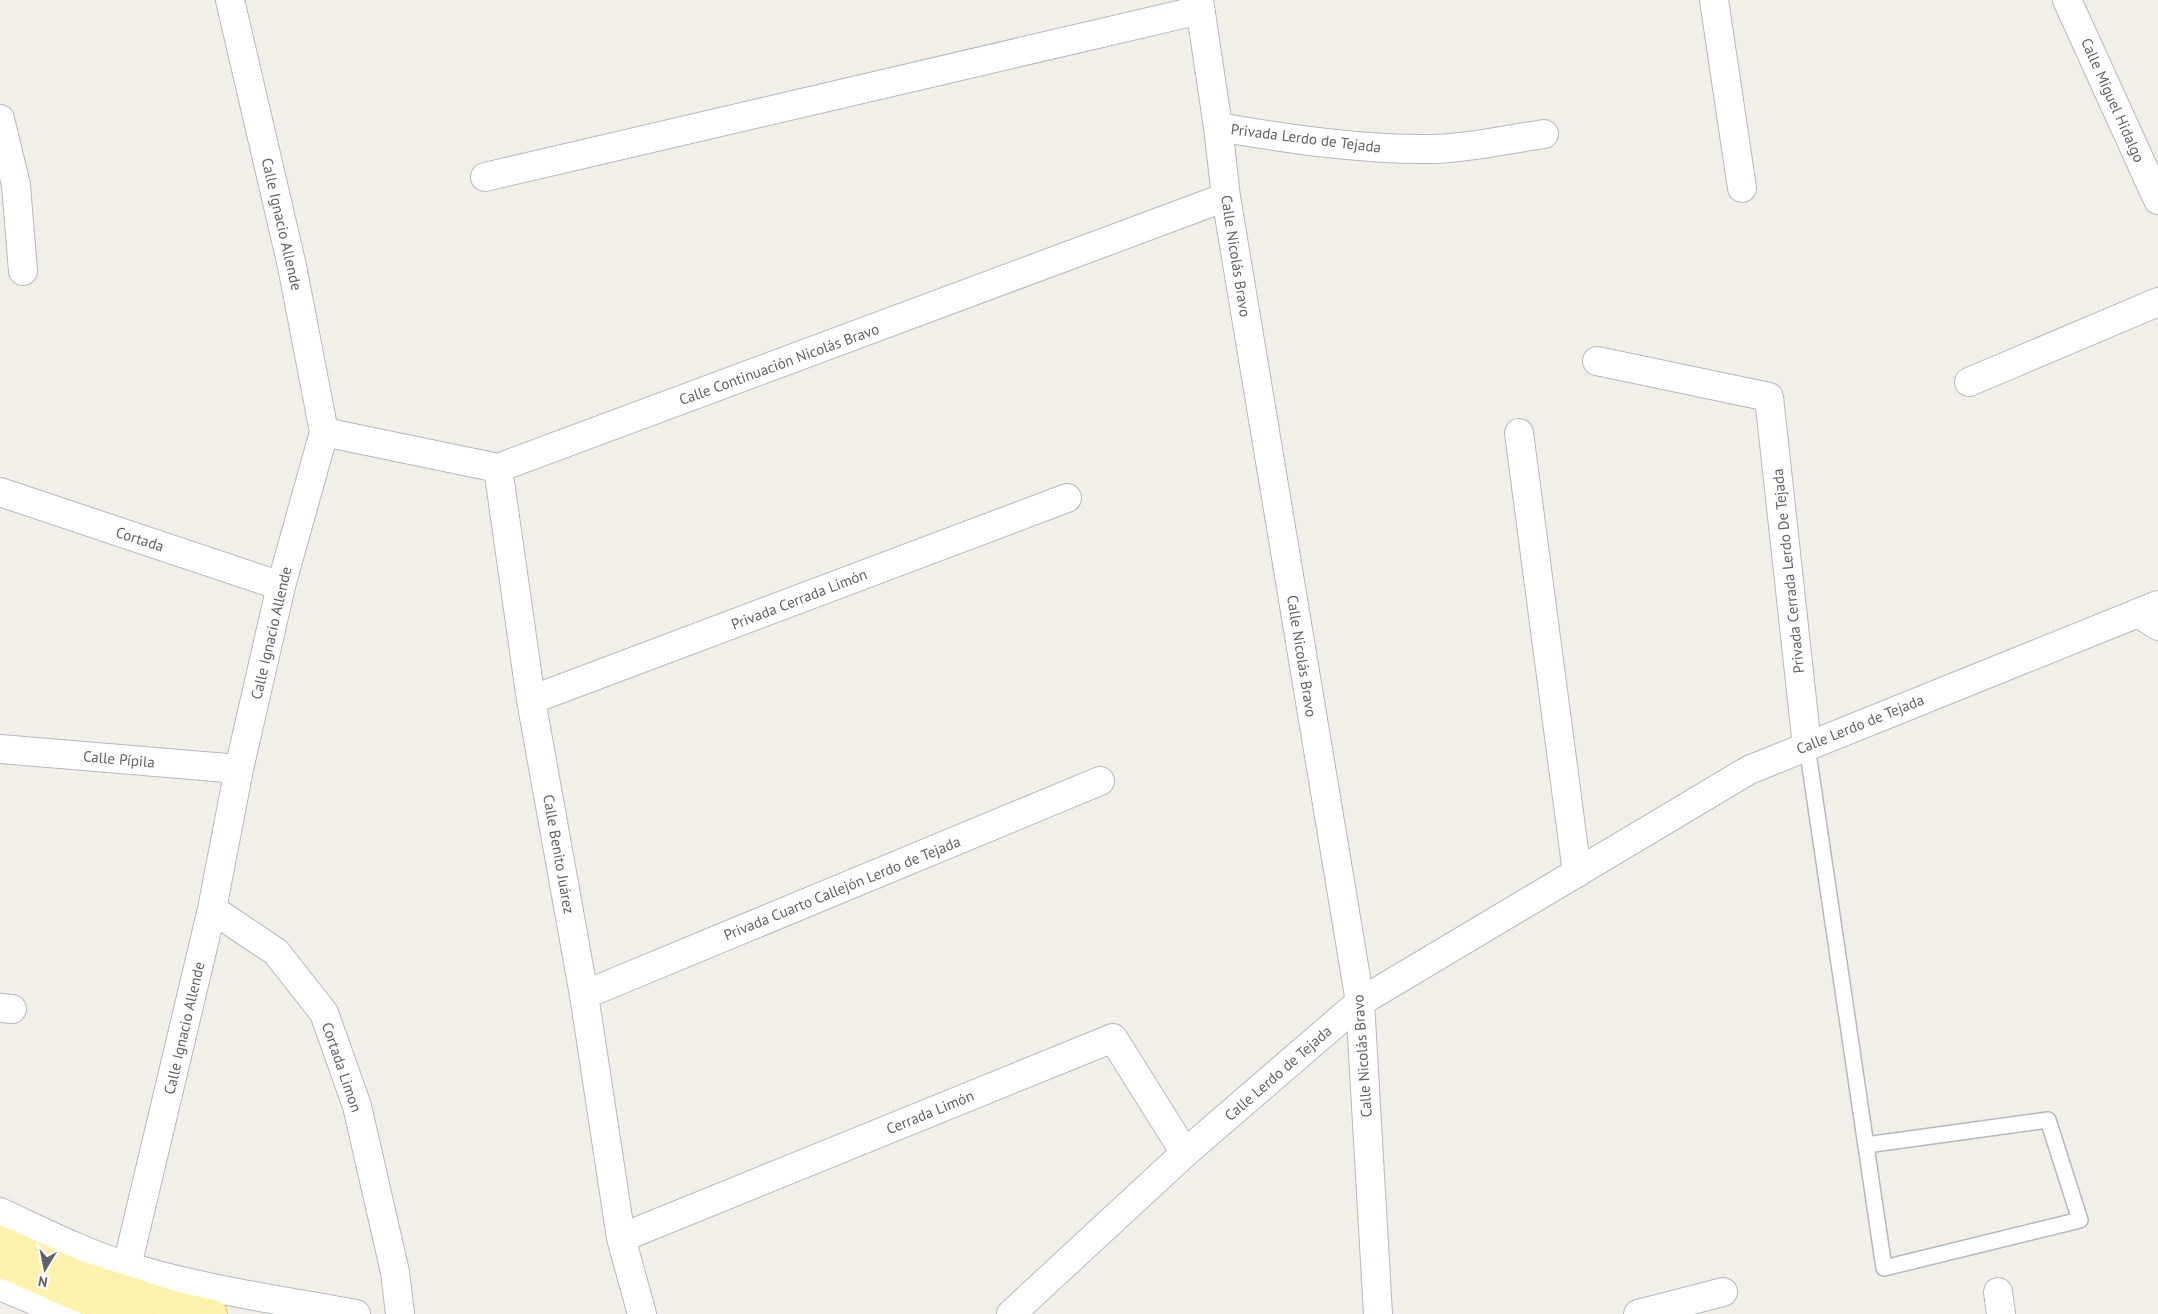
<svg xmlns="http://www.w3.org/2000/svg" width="2158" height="1314" viewBox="0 0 2158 1314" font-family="'PT Sans',sans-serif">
<rect width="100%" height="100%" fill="#f1efe8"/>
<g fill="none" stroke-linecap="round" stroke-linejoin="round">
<defs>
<path id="service" d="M1807,746l77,522 196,-48 -32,-100 -182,25"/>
<path id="minor" d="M1199,0l19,127 8,70 134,805 18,312
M1714,0l28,188
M2067,0l91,200
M0,119l16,66 7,86
M1218,127c72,12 143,23 216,22 36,-1 74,-10 110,-15
M485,177l715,-167
M1597,361l172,36 38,349
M1969,382l189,-80
M324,432l174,36 728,-271
M1519,433l58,440
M498,468l33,232 53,295 37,243 21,76
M0,492l281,94
M2138,613l20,13
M531,700l536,-202
M0,749l239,20
M212,909l64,43 48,61 33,93 38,166 5,42
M584,995l516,-214
M0,1008l12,1
M621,1238l492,-200 72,115
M127,1266l85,-357 27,-140 42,-183 43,-154 -32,-166 -62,-266
M1998,1292l3,22
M1638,1314l85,-22"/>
<path id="tertiary" d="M0,1212c41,19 82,40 126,54 74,23 153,34 230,48
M0,1286l67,28"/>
<path id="secondary" d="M1011,1314l174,-161 175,-151 389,-232 409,-165"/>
<path id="primary" d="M0,1240l76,34 100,32 37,8
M0,1263l92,40 48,11"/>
</defs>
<use href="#service" stroke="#b5b8bc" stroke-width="18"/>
<use href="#minor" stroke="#b5b8bc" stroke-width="30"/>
<use href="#tertiary" stroke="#b5b8bc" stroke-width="30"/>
<use href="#secondary" stroke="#b6babf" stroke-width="30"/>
<use href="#primary" stroke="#f2c960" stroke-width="30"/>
<use href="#service" stroke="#fff" stroke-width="15"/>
<use href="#minor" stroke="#fff" stroke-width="28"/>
<use href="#tertiary" stroke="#fff" stroke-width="28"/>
<use href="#secondary" stroke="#fff" stroke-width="28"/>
<use href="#primary" stroke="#fff2af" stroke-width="28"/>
</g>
<g text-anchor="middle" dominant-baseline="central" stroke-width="4.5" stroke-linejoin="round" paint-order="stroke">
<g font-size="15" fill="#5f6368" stroke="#fff">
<text transform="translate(2113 100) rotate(66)">Calle Miguel Hidalgo</text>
<text transform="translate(1306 138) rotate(7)">Privada Lerdo de Tejada</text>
<text transform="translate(282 224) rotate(77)">Calle Ignacio Allende</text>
<text transform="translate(1236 256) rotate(81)">Calle Nicolás Bravo</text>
<text transform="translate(779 364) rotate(-20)">Calle Continuación Nicolás Bravo</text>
<text transform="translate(140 539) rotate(18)">Cortada</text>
<text transform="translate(1788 571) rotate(-96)">Privada Cerrada Lerdo De Tejada</text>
<text transform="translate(799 599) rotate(-21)">Privada Cerrada Limón</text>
<text transform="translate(271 633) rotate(-77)">Calle Ignacio Allende</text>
<text transform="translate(1302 656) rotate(81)">Calle Nicolás Bravo</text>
<text transform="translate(1860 724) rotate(-22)">Calle Lerdo de Tejada</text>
<text transform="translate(119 759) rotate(5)">Calle Pípila</text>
<text transform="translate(559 854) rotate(80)">Calle Benito Juárez</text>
<text transform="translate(842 888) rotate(-22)">Privada Cuarto Callejón Lerdo de Tejada</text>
<text transform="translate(184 1028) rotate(-77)">Calle Ignacio Allende</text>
<text transform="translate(1362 1056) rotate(-94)">Calle Nicolás Bravo</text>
<text transform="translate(342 1067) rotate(71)">Cortada Limon</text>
<text transform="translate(1278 1073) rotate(-41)">Calle Lerdo de Tejada</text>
<text transform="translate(930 1112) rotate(-22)">Cerrada Limón</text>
</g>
</g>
<g transform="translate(45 1269) rotate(190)" stroke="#ffffff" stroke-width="4" paint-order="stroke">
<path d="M0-4L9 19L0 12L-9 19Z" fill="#5f6368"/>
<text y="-8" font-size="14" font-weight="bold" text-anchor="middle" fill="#5f6368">N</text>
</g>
</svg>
